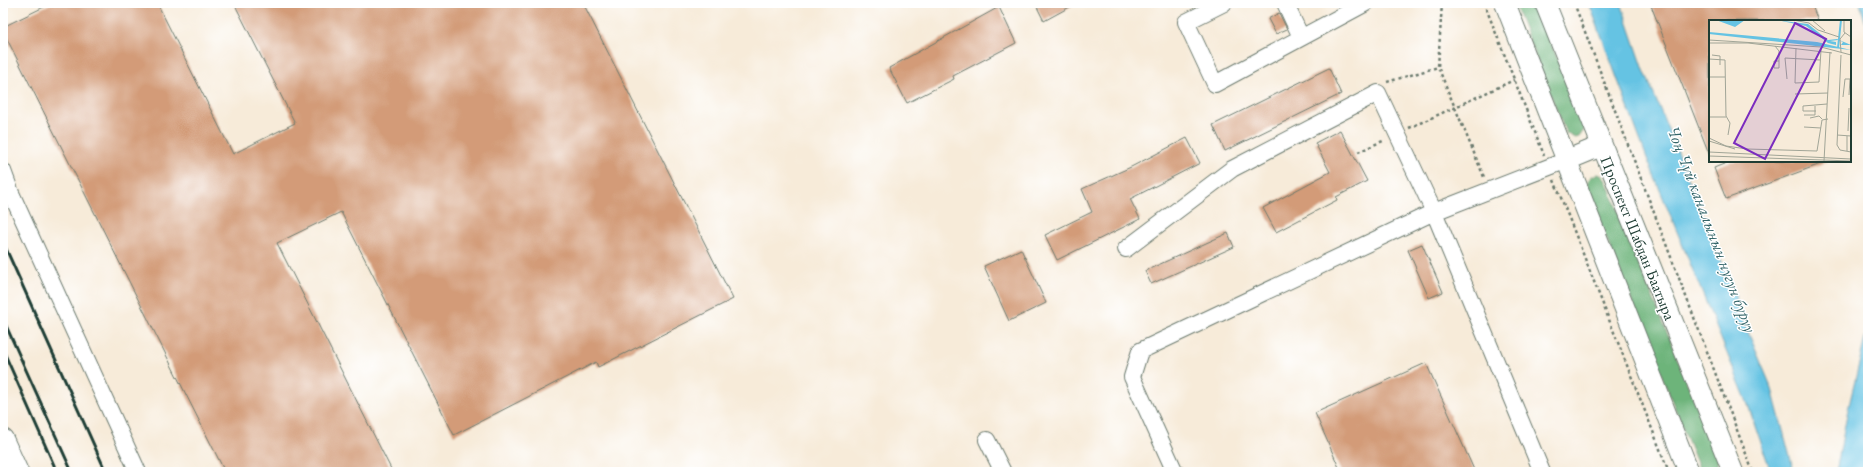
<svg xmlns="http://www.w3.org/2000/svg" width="1871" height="475" viewBox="0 0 1871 475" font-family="'EB Garamond',serif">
<rect width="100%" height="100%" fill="#fff"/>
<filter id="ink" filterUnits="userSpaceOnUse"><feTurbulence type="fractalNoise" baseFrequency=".025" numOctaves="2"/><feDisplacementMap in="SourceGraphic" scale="8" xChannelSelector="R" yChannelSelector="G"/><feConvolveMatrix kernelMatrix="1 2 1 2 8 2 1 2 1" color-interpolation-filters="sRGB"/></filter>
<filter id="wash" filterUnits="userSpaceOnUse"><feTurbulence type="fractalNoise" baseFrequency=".012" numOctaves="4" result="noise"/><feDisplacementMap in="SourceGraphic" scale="16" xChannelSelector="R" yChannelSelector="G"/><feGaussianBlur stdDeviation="0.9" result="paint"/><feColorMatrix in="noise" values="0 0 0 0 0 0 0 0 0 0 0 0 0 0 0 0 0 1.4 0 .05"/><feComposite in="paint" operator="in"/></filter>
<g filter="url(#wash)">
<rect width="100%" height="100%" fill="#f7ebd9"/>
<path fill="#6db47a" stroke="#467857" d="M1514,3h21l48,121 1,6 -5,7 -4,1 -9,-5z
M1597,174l6,2 4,7 111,277 -1,6 -4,4 -11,1 -3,-3 -112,-278c0,-9 1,-13 10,-16z"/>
<path fill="#65c3e3" stroke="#42808c" d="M1589,3h32l23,67 89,219 10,31 29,69 22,83h-23l-24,-70 -99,-241z
M1860,3h8v29z
M1868,326v146h-32l11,-58z"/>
<g id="blocks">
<path fill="#d39b78" d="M52,3h105l76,151 62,-31 -61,-120h349l150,296 -135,68 -2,-5 -142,73 -113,-223 -64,31 114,226 -7,3h-159l-222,-441v-4z
M1035,3h42l-33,18z
M1650,3h161l7,18h-108v135z
M999,7l17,36 -63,33 1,3 -47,24 -18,-35z
M1279,13l8,16 -11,5 -8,-15z
M1329,68l12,26 -116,57 -12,-26z
M1340,130l27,51 -31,16 1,3 -61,32 -13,-24 67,-36 -15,-29z
M1187,138l13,25 -70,36 10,20 -83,41 -12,-25 47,-23 -10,-23 49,-22z
M1731,161h95v1l-100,37 -12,-31z
M1228,233l6,14 -83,37 -6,-13z
M1422,244l21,48 -14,6 -21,-48z
M1021,249l25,54 -37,18 -25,-55z
M1426,363l49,109h-134l-26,-59z"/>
</g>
</g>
<g filter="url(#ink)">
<use href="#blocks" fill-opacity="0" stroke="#6b7a6e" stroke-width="1"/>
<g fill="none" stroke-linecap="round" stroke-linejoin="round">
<defs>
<path id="minor" d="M1224,3l-38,19 29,62 151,-81
M1285,3l16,34
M3,171l8,22 127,279
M1126,249l106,-80 146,-76 56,119 108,260
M987,440l16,32
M1175,472l-43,-95 8,-26 294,-139 133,-52"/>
<path id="major" d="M1505,3l184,469
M1545,3l188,469
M1567,160l34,-14
M3,439l15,33"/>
</defs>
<use href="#minor" stroke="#6b7a6e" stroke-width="18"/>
<use href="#major" stroke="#6b7a6e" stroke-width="22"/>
<path stroke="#6b7a6e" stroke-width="2.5" stroke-dasharray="3 3" stroke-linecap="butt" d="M1442,3l-4,64 46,110
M1484,3l60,152
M1574,3l179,469
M1387,82l51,-15
M1409,128l105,-48
M1358,152l27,-12
M1554,180l115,292"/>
<use href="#minor" stroke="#fff" stroke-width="16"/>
<use href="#major" stroke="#fff" stroke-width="20"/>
<path stroke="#1f3d34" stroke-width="3" d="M3,242l103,230
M3,319l69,153
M3,350l54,122"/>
</g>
</g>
<g text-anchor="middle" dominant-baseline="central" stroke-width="3" stroke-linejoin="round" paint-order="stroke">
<g font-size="16" fill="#1f3d34" stroke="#fff">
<text transform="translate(1638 238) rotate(68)">Проспект Шабдан Баатыра</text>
</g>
<g font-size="17" font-style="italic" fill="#346569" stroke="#fff">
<text transform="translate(1712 229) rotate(69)">Чоң Чүй каналынын нугун буруу</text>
</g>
</g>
<g transform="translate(1709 20)">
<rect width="142" height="142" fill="#f7ebd9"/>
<path d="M7,0h29l-10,7zM68,0l31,4 20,16 9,-1 14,6h-10l2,-3 -5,-2 -8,1 6,1v3l-8,-2 -22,-17zM0,12l108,10 34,8 -142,-16z" fill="#65c3e3"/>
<path fill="none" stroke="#65c3e3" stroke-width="2" d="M129,28l3,-28"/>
<path fill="none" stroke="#a1a597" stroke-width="1" d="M84,0l16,3 9,7 21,7M103,0l13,11M135,0v12l7,5M0,20l112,7 30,8M0,23h39l84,10M66,26l4,5v17h-5v-7h5M87,28l-1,35 24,-1 2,-32M132,32l-1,-13 5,-6M3,35l8,1v9M132,35l-4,90 3,5 11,2M0,39l16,1 1,56 4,7 -2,12M0,57h16M78,59l-2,-21 35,2M86,74l33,-1M140,75l1,-16M134,77l2,-18h6M107,91h-13v-5l24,-2M95,95h11v-9M0,97h17M101,98l9,-2 3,3M95,107l17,1M139,111l1,-23M128,115l14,1M0,118l17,8 21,3 70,2 5,-31 6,-1M0,121l26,8M138,131v-15M0,132l142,7M0,136l142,5M115,141l6,-109"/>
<path fill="#7b2cbf" fill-opacity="0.15" stroke="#7b2cbf" stroke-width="2" d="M86,3l31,16 -61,120 -31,-16z"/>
<rect width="142" height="142" fill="none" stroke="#1f3d34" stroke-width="2"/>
</g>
<rect width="1871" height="475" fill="none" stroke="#fff" stroke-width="16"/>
</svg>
